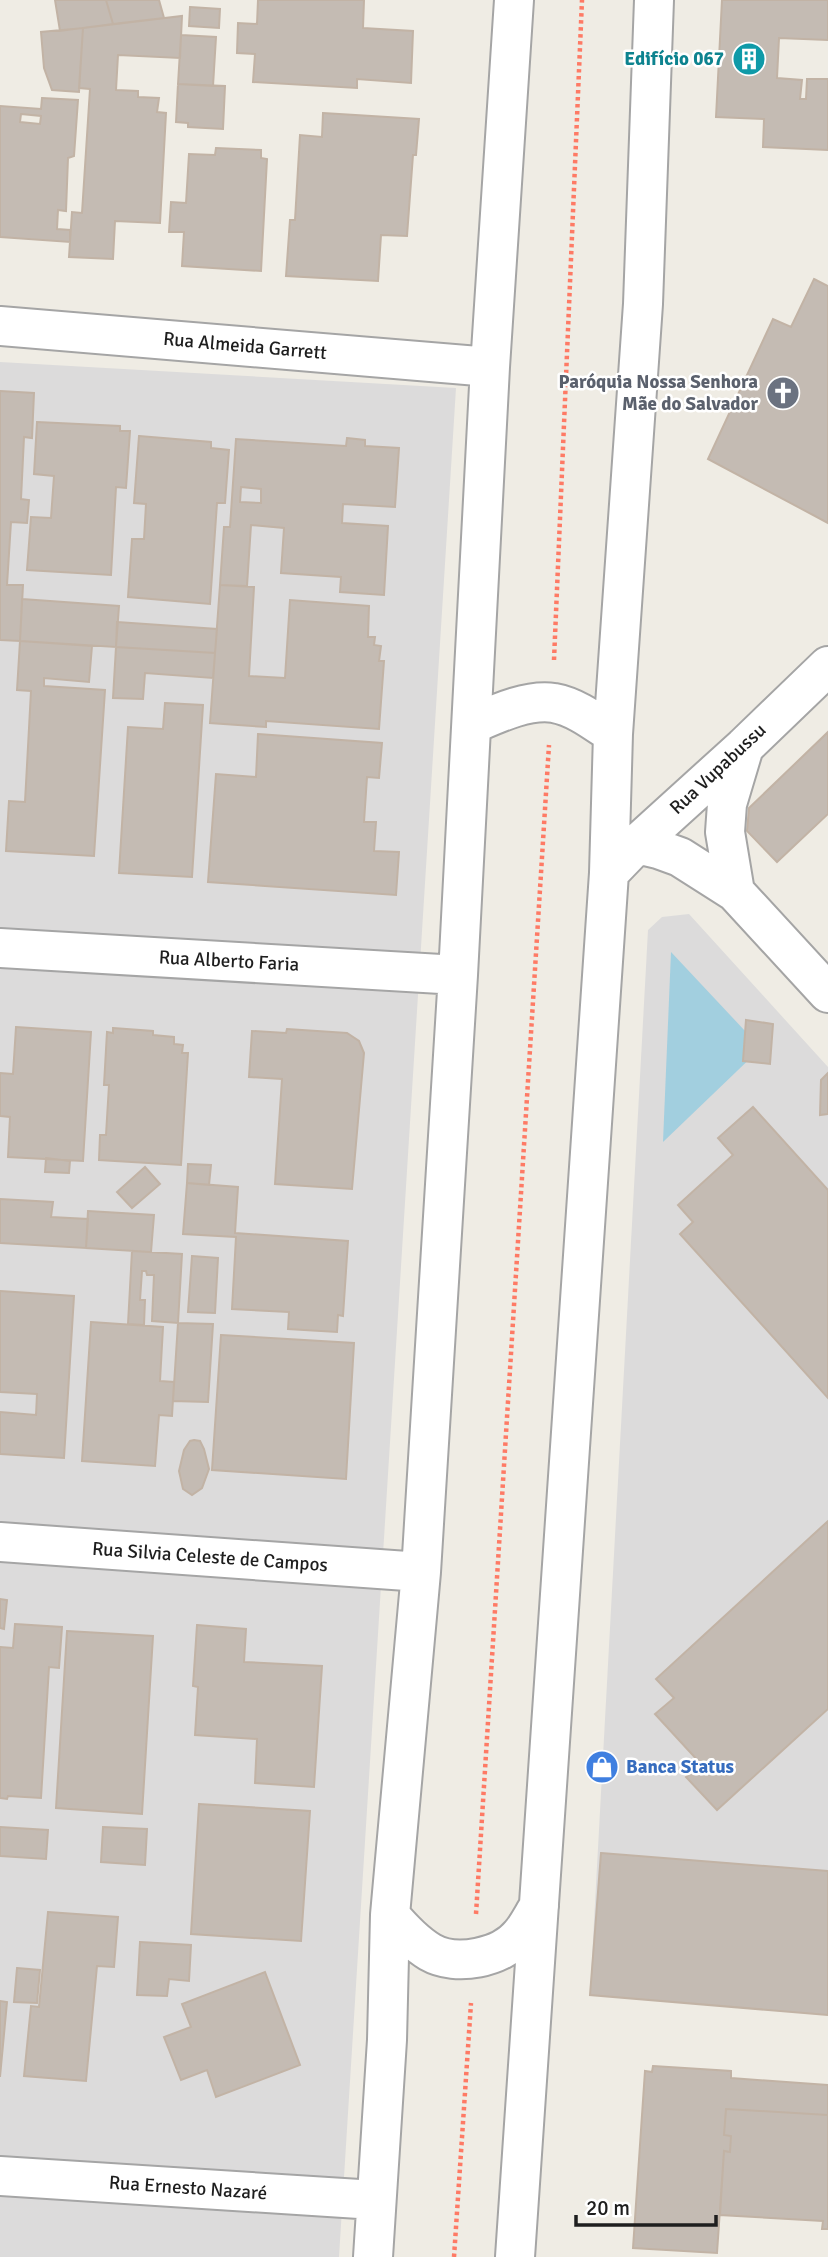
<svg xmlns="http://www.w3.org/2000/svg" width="828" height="2257" viewBox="0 0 828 2257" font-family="Signika,sans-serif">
<rect width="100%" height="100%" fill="#efece4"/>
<path fill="#dcdbdb" d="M0,362l456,26 -117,1869h-339z
M689,914l139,153v948l-238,-20 58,-1065 14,-13z"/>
<path fill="#a2cfdf" d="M671,952l90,96 -98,94z"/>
<path fill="#c4bbb3" stroke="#c2b3a5" stroke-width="2" fill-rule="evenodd" d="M55,0h51l7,24 -53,7z
M106,0h53l5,18 -51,6z
M258,0h106l-1,28 50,3 -2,52 -54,-4v9l-104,-6 2,-28 -18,-1 1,-30 19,1z
M722,0h106v40l-49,-2 -2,40 25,2 -2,19h6l1,-20h21v71l-65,-3 1,-28 -48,-2z
M190,7l30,2 -1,19 -30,-2z
M182,16l-2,42 -62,-3 -2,35 22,1v6l21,1 -2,14 9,1 -6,110 -45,-2 -2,38 -44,-2 3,-45 10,1 8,-124 -11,-1 4,-60z
M83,28l-4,64 -27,-2 -8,-22 -3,-36z
M181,35l35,2 -3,49 -35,-2z
M178,84l47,2 -2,43 -35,-2v-4l-12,-1z
M42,98l36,2 -4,56 -6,2 -2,53 -8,-1 -1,19 13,1v12l-70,-5v-131l41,3zM21,114l20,2 -1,8 -20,-2z
M323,113l96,6 -3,36h-3l-6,81 -26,-1 -3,46 -92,-5 4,-56h5l5,-85 22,2z
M216,148l45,2v8l6,1 -6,112 -79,-5 2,-34h-15l2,-30 15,1 3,-49 26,1z
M814,279l14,7v237l-120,-64 65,-140 18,8z
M0,391l34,2 -2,45 -8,-1 -3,62 8,1 -2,23 -16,-1 -4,63h16l-3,56 -20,-1z
M37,422l83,4v5h10l-4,57 -10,-1 -5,88 -84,-5 4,-53 20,1 3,-42 -20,-2z
M139,436l72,6v6l18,2 -4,53h-8l-7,101 -82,-7 4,-58h12l2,-35 -12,-1z
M347,438l18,2v6l34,2 -4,59 -52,-3 -1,19 46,3 -4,69 -44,-3 1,-15 -60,-4 3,-45 -33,-3 -4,61 -27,-1 4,-58h6l6,-88 110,7zM241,487l20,2v14l-21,-1z
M220,585l34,2 -5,89 36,2 5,-78 79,6 -1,31h7l-1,8 7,1 -2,15h5l-5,68 -113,-8v6l-56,-4z
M22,599l97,7 -3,41 -96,-6z
M117,622l100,7 -2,24 -99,-6z
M20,641l72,5 -3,36 -45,-4v8l61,4 -11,166 -88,-5 3,-50 16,1 6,-111 -14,-1z
M116,647l99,6 -2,25 -68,-5 -2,26 -30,-1z
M165,703l38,2 -11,172 -73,-4 9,-146 35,2z
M828,732v82l-51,48 -30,-31 2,-23z
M258,734l124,9 -3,35 -12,-1 -3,45h12l-2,29 25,1 -3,43 -188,-13 8,-108 40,3z
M746,1020l27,4 -3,40 -27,-3z
M16,1027l75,5 -8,129 -75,-4 2,-40 -10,-1v-43l13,1z
M113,1028l40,3v4l21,2v7l9,1 -1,8h6l-7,112 -82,-5 1,-25h6l3,-50h-5l3,-53 6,1z
M287,1029l60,4 12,8 5,12 -12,136 -77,-5 7,-105 -33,-2 3,-46 34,2z
M828,1073v41l-8,1 1,-35z
M753,1107l75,83v208l-148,-164 13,-12 -15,-17 55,-50 -15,-17z
M46,1158l24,3 -1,12 -24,-1z
M188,1164l23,1 -2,20 -22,-2z
M145,1167l15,17 -28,24 -15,-16z
M187,1183l51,4 -3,46 113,8 -5,75 -5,-1 -1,17 -49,-3 1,-17 -57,-3 4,-72 -53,-3z
M0,1199l53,3 -2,15 37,2 -2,29 -86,-5z
M88,1211l66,4 -3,37 -65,-4z
M132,1251l50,3 -4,69 -26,-2 2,-46h-7l-1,-4h-4l-2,29h5l-1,25 -16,-1z
M192,1256l26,2 -3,55 -27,-1z
M0,1291l74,5 -10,162 -64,-4v-42l36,3 1,-21 -37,-2z
M91,1322l72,5 -3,54 14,1 -2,34 -13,-1 -4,51 -73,-5z
M178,1323l35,1 -5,78 -35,-1z
M221,1335l133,8 -8,136 -134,-9z
M194,1440l6,1 4,8 5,20 -7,19 -10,7 -9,-6 -4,-18 5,-21 6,-9z
M828,1521v188l-111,101 -31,-33 15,-13 -46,-50 19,-16 -18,-19z
M0,1599l7,1 -3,29 -4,-1z
M15,1624l47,3 -3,41 -10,-1 -8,131 -33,-2 -1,3 -7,-1v-151l13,1z
M197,1625l49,4 -2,33 78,4 -8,121 -59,-4 2,-44 -62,-4 3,-48 -5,-1z
M67,1631l86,5 -11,178 -86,-6z
M199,1804l111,7 -9,130 -110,-7z
M0,1827l48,3 -2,29 -46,-3z
M103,1827l44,2 -2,36 -44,-3z
M601,1853l227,18v144l-238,-20z
M48,1912l70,5 -4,50 -17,-1 -11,115 -62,-5 7,-70 8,1z
M140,1942l51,3 -2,36 -20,-2 -2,17 -30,-1z
M17,1968l23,2 -3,33 -23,-1z
M265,1972l35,93 -84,32 -9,-27 -26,10 -17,-43 27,-10 -9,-23z
M0,2001l7,1 -7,75z
M653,2066l78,5v7l97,7v30l-102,-6 -2,26 7,1 -1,16 -6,-1 -7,102 -84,-5 12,-177 7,1z
M726,2109l102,6v114h-6l1,-8 -103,-6 4,-64 6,1 1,-16 -7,-1z"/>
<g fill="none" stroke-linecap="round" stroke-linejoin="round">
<defs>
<path id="minor" d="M0,326l490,41
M473,724c23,-10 54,-25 81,-21 22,4 41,19 59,31
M637,844l21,5 22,8 55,35 93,101
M609,873l28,-29 107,-97 84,-81
M735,892l-10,-60 2,-28 17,-57
M0,948l458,27
M0,1542l421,30
M390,1915c11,13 25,28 40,37 26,15 72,6 91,-18 7,-8 12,-19 18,-28
M0,2176l375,24
M373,2257l14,-217 3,-125 31,-343 37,-597 32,-608 24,-367
M515,2257l94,-1384 4,-139 30,-430 11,-304"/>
</defs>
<use href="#minor" stroke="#a5a5a5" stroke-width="42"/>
<path stroke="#fe7a65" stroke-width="4.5" stroke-dasharray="3.5 3.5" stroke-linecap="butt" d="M554,660l28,-660
M476,1914l73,-1169
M454,2257l17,-254"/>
<use href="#minor" stroke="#fff" stroke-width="38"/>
</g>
<defs>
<symbol id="building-disc" viewBox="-11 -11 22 22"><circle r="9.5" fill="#0f9aa8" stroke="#fff"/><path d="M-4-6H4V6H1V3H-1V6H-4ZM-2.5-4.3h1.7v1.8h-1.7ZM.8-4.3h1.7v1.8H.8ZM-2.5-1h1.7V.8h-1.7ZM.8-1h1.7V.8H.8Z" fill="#fff"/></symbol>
<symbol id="church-disc" viewBox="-11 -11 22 22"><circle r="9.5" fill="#6b7280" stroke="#fff"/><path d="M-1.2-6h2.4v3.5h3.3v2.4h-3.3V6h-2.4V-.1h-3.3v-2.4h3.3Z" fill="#fff"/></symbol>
<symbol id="shop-disc" viewBox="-11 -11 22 22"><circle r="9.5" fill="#3f7fe0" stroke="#fff"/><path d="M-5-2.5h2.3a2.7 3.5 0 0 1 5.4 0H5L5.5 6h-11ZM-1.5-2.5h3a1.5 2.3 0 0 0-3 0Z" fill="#fff"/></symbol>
</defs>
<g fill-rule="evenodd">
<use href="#building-disc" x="730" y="40" width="38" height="38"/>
<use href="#church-disc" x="764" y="374" width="38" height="38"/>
<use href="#shop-disc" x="583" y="1748" width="38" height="38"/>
</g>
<g text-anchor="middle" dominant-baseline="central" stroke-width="5" stroke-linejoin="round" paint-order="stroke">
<g font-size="19" font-weight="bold" fill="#0d838f" stroke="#fff" text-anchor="end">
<text x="724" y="59">Edifício 067</text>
</g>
<g font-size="19" fill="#1e1e1e" stroke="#fff">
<text transform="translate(245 346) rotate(5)">Rua Almeida Garrett</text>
<text transform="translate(718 769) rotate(-43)">Rua Vupabussu</text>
<text transform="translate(229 961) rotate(3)">Rua Alberto Faria</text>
<text transform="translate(210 1557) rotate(4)">Rua Silvia Celeste de Campos</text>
<text transform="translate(188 2188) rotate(4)">Rua Ernesto Nazaré</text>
</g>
<g font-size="19" font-weight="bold" fill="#5b616d" stroke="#fff" text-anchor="end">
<text x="758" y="382">Paróquia Nossa Senhora<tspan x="758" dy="22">Mãe do Salvador</tspan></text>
</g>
<g font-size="19" font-weight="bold" fill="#366cbe" stroke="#fff" text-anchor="start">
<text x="626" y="1767">Banca Status</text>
</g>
</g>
<path d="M576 2215v10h140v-10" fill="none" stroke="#1e1e1e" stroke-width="3.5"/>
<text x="586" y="2215" font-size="21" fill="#1e1e1e" stroke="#ffffff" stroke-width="5" paint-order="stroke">20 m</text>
</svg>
